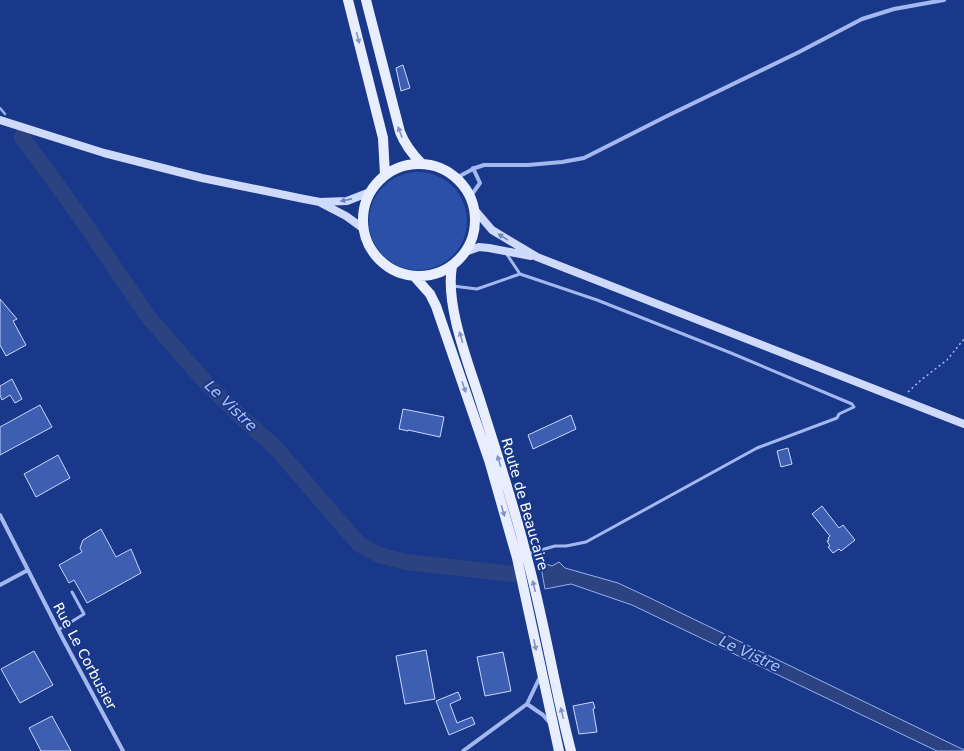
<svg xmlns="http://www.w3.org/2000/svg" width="964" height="751" viewBox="0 0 964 751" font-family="'DejaVu Sans',sans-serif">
<rect width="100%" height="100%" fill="#19388a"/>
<path fill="#2b50a8" d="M369 221a49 49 0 1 1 98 0a49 49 0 1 1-98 0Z"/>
<path fill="#2c4381" stroke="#95b0f0" d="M540,562l12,4 7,-4 6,6 53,15 30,14 316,153v1h-27l-305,-146 -61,-21 -26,5z"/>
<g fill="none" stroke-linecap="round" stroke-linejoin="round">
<path stroke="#95b0f0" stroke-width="2.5" d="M0,108l5,6
M18,132l4,5"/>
<path stroke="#2c4381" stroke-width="16" d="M22,137l54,74 73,107 61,69 31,30 34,30 84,97 20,11 27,7 107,12"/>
</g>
<path fill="#3d5eb1" stroke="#c8d6fa" d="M403,65l7,23 -9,3 -5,-23z
M0,299l17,20 -4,2 13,24 -20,11 -6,-11z
M12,379l10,20 -7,4 -5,-8 -8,5 -2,-5v-9z
M40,405l12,22 -52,28v-28z
M403,409l41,8 -4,20 -32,-7v1l-9,-2z
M571,415l5,14 -43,20 -5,-14z
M788,448l4,16 -11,3 -4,-16z
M58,455l12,23 -34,19 -12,-23z
M822,506l17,22 4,-3 12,15 -14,11 -2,-2 -6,4 -5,-6 2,-1 -3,-5 2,-1 -1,-2 2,-2 -18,-22z
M101,529l15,28 15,-8 10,24 -54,30 -13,-23 -5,3 -10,-18 23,-13 -2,-4 3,-8z
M426,650l9,49 -30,5 -9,-48z
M34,651l19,34 -33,18 -19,-34z
M503,652l8,39 -26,5 -8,-39z
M458,692l3,7 -11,5 7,19 15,-6 3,7 -26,11 -13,-34z
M593,702l2,6 -2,1 4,23 -18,2 -6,-28z
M52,716l19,35h-30l-12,-23z"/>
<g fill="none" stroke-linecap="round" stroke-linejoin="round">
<path stroke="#a2b8ee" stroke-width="1.5" stroke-dasharray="2 3" stroke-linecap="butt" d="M908,392l13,-12 26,-20 17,-21"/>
<path stroke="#a2b8ee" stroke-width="3" d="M506,253l14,21 77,26 134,53 121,51 2,3 -15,7 -2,4 -80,30 -171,94 -20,4h-11l-28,8
M453,286l24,3 43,-15
M58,630l26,-16 -12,-22"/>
<path stroke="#a2b8ee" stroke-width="4" d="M456,178l19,-10 9,-3h44l34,-3 22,-4 85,-43 130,-63 63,-33 32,-10 50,-9
M470,197l10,-14 -7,-15
M0,515l63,124 60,112
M0,585l28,-15
M527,704l16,11 7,8
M463,751l64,-47 13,-27"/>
<path stroke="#cfdafa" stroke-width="8" d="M0,120l104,33 98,25 102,21 16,3 27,-1 23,-9
M321,203l25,13 18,13
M474,209l18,21 45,27 427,167
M465,252l14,-5 10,1 42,8"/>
<path stroke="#e9eeff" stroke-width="10" d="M348,0l35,138 2,37
M366,0l34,132c5,13 12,22 22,32
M363 220a56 56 0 1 1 112 0a56 56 0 1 1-112 0Z
M452,266c-7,39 16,96 28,134 16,51 33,102 46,154 18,65 28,132 45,197
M414,276l16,18 6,12 53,154 28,98 42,193"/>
</g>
<defs><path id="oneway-solid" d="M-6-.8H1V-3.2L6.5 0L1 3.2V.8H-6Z"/></defs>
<g fill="#8193c4">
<use href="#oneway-solid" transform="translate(358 38) rotate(76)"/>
<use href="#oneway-solid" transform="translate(400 132) rotate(-110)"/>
<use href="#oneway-solid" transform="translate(461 337) rotate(-106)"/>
<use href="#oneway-solid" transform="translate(464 387) rotate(71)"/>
<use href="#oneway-solid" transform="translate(499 461) rotate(-107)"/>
<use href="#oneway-solid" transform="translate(503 511) rotate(74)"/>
<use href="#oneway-solid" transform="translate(534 586) rotate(-103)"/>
<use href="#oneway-solid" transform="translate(535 645) rotate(78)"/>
<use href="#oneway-solid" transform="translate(562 713) rotate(-103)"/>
</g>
<g fill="#6b81bc">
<use href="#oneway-solid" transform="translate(346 200) rotate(169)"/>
<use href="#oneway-solid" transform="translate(503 237) rotate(-148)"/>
</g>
<g text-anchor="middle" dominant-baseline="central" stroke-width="4" stroke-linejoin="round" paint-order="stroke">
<g font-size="14" fill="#fff" stroke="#19388a">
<text transform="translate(525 504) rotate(74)">Route de Beaucaire</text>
<text transform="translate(85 656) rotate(62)">Rue Le Corbusier</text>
</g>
<g font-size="15" font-style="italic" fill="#aec3f5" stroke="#19388a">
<text transform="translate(231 406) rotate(44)">Le Vistre</text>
<text transform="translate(750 654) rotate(25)">Le Vistre</text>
</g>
</g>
</svg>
